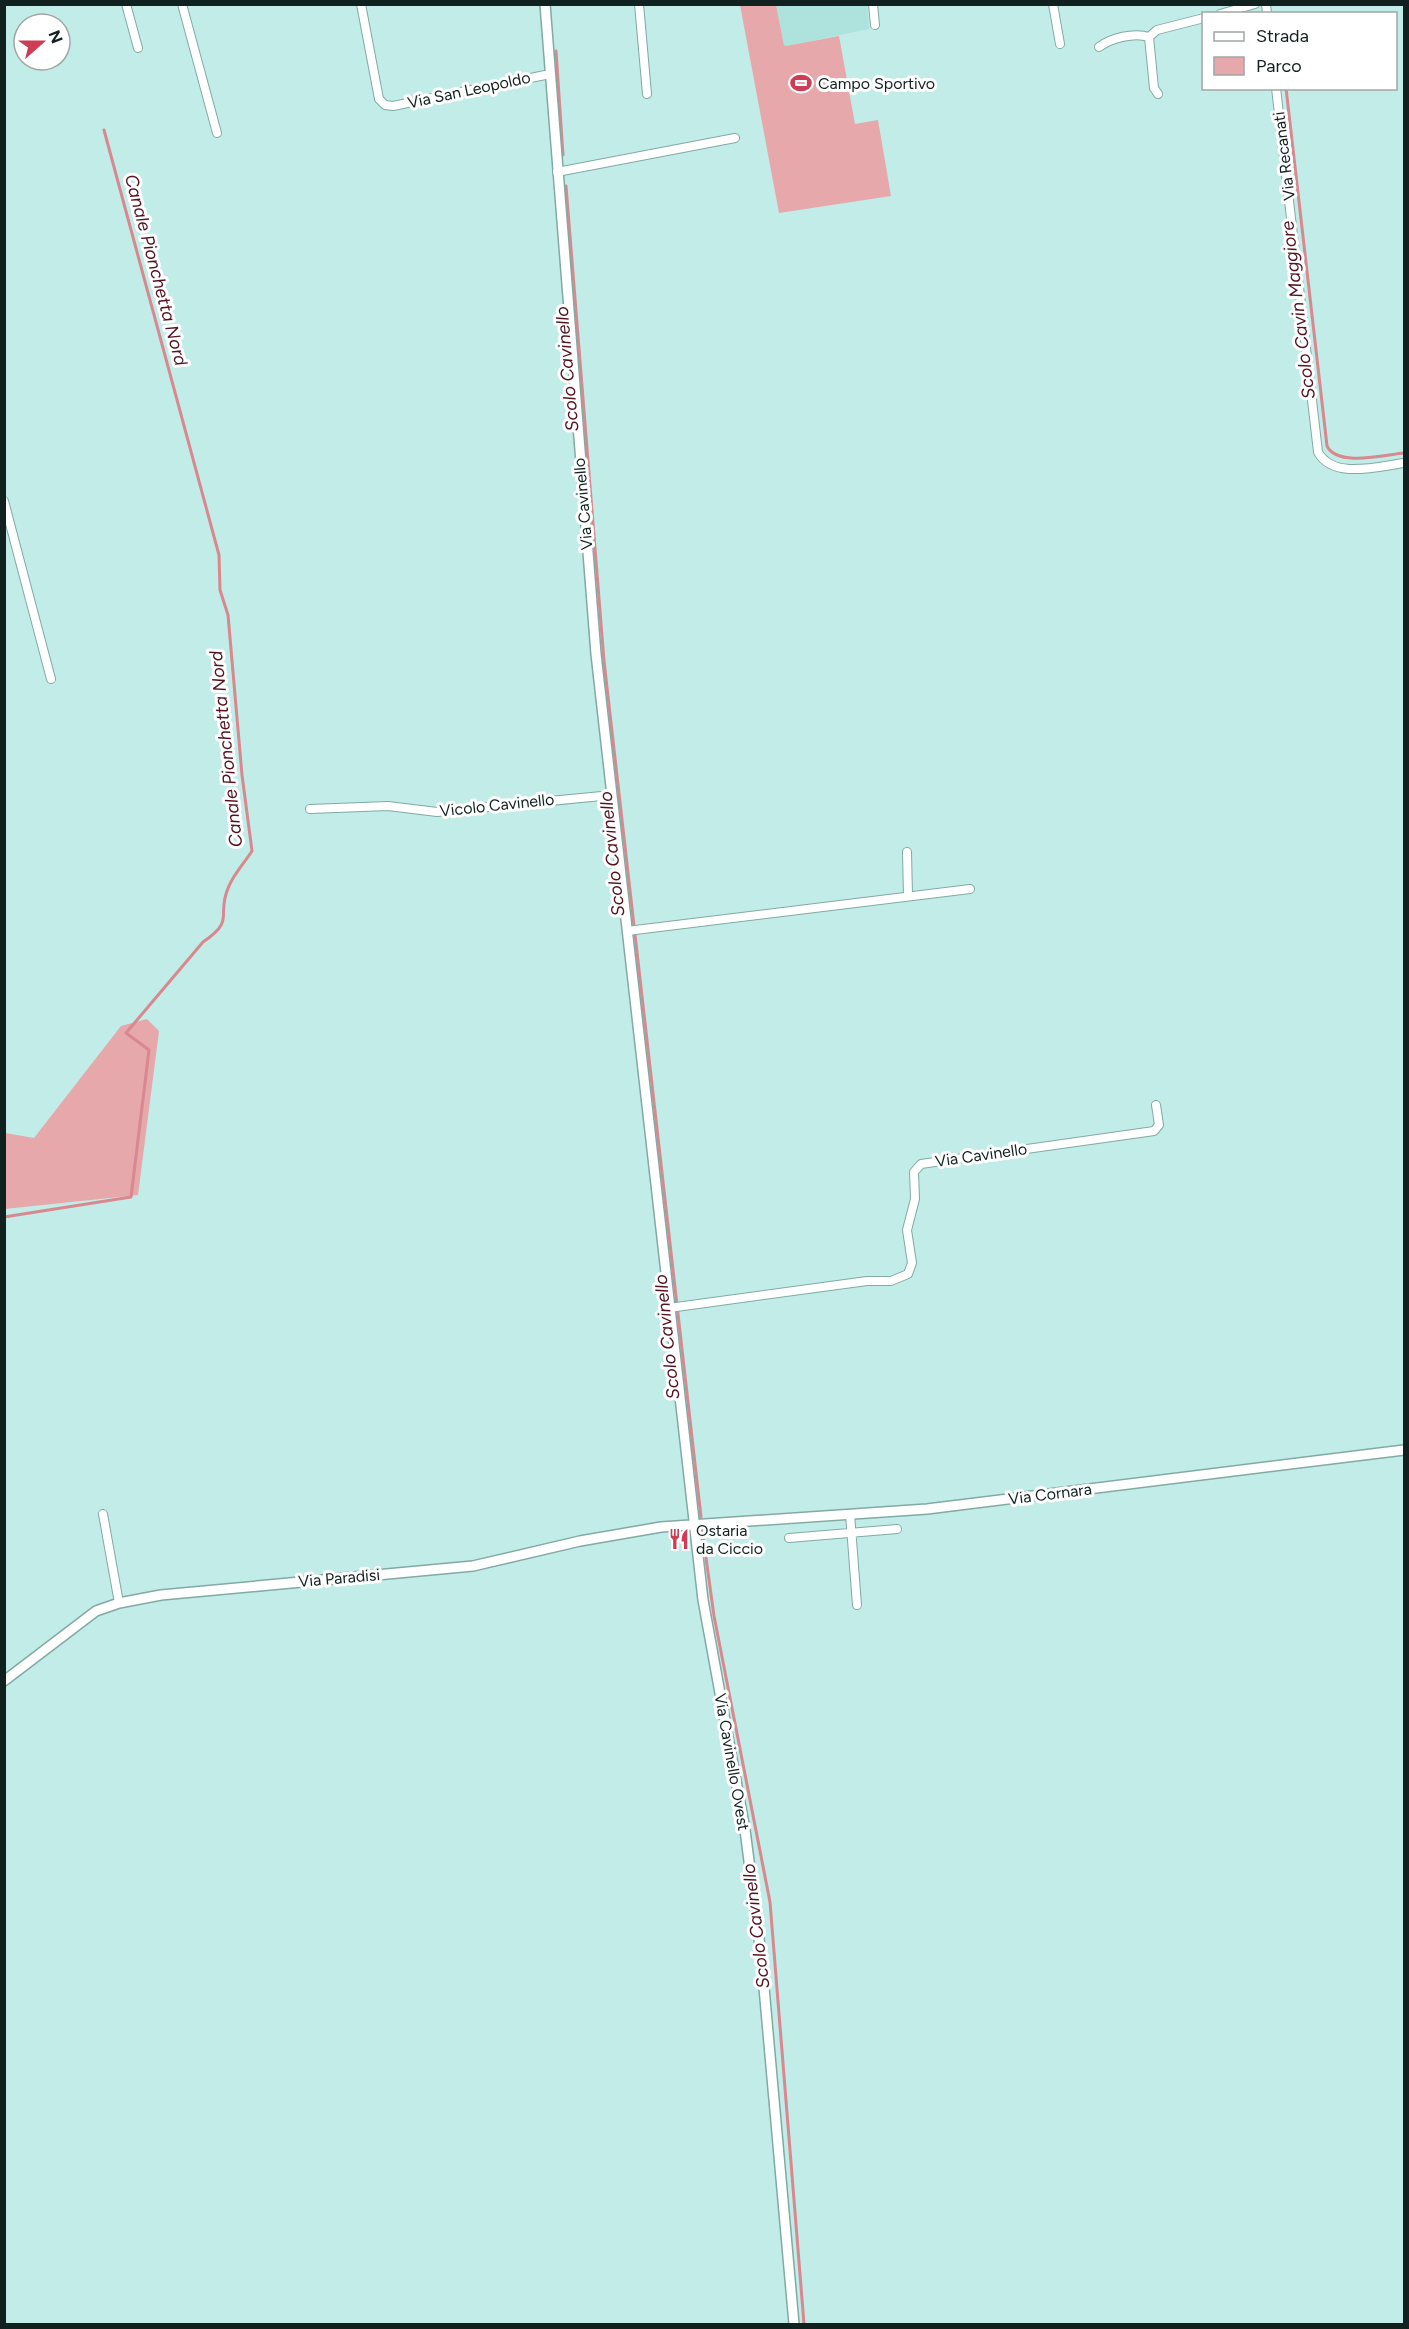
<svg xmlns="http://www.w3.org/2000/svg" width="1409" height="2329" viewBox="0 0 1409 2329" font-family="Figtree,sans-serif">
<rect width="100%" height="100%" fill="#c1ece7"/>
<path fill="#aee2dc" d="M776,5h91l2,24 -82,17 -3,-1z"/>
<path fill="#e6a8ab" d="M740,5h36l8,40 2,1 53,-10 16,88 23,-4 13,76 -112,17z
M147,1019l12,12 -21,164 -133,14v-76l29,5 87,-112z"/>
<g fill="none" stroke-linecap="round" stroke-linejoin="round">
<path stroke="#d8888e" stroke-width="3" d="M556,51l7,104
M1286,88l41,358c10,21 57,9 77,7
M566,186l38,475 97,856
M4,1217l127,-20 18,-147 -23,-17 77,-91c34,-23 12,-26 26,-56 5,-12 16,-24 23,-35l-10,-76 -14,-160 -8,-25 -1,-35 -115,-425
M702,1529l12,87 56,286 34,422"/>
<defs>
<path id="minor" d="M126,4l12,44
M182,4l35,129
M361,4l18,95 6,6 8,1 157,-32
M639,4l8,90
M873,4l2,21
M1053,4l7,40
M1266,4l1,10
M1220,14l35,-10
M1149,37l5,51 4,6
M1099,47c12,-9 35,-15 50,-10l8,-7 47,-12
M1276,88l42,364c15,28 61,14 86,11
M557,172l178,-34
M4,501l47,178
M310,809l78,-3 49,6 175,-17
M907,852l1,44
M627,931l343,-42
M669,1308l198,-27h24l17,-7 4,-11 -5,-33 8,-31 -1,-27 7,-8 233,-33 5,-6 -3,-20
M103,1514l16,89
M850,1514l7,91
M789,1538l108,-9"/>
<path id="tertiary" d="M545,4l51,650 107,946 42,230 16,124 33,370
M4,1681l92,-70 23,-8 42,-8 312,-29 107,-25 81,-14 266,-18 477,-59"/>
</defs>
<use href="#minor" stroke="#81aaa5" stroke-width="10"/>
<use href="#tertiary" stroke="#81aaa5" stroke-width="12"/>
<use href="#minor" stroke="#fff" stroke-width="8"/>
<use href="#tertiary" stroke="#fff" stroke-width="9"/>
</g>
<defs>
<symbol id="stadium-bare" viewBox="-9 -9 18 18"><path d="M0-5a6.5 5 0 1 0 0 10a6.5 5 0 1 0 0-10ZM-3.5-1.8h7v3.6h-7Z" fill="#cd3d56" stroke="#fff" stroke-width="2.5" paint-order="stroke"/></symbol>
<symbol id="restaurant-bare" viewBox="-9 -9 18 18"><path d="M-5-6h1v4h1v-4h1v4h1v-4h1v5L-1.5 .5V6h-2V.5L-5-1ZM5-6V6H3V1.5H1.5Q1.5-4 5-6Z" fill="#cd3d56" stroke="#fff" stroke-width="2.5" paint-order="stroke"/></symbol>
</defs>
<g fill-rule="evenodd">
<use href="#stadium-bare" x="786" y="68" width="30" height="30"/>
<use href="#restaurant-bare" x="664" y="1524" width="30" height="30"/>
</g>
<g text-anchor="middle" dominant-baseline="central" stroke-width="6" stroke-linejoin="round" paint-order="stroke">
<g font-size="16" fill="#11211f" stroke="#fff" text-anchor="start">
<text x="818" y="83">Campo Sportivo</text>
<text x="696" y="1530">Ostaria<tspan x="696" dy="18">da Ciccio</tspan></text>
</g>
<g font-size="16" fill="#11211f" stroke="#fff">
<text transform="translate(469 90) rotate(-12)">Via San Leopoldo</text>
<text transform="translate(1284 156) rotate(-97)">Via Recanati</text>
<text transform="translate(583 504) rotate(-95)">Via Cavinello</text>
<text transform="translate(497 805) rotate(-6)">Vicolo Cavinello</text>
<text transform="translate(981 1155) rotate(-8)">Via Cavinello</text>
<text transform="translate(1050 1494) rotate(-7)">Via Cornara</text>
<text transform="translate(339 1578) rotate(-5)">Via Paradisi</text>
<text transform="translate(732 1762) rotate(80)">Via Cavinello Ovest</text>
</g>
<g font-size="18" font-style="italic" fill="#58101e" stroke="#fff">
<text transform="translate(156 270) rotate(75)">Canale Pionchetta Nord</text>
<text transform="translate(1298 310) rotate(-97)">Scolo Cavin Maggiore</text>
<text transform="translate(567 369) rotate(-95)">Scolo Cavinello</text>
<text transform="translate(226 749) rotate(-96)">Canale Pionchetta Nord</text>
<text transform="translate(612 854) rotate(-96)">Scolo Cavinello</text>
<text transform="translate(667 1337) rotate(-96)">Scolo Cavinello</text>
<text transform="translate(756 1926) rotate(-97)">Scolo Cavinello</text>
</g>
</g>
<rect width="1409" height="2329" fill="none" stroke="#11211f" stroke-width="12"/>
<rect x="1202" y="12" width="195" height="78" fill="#ffffff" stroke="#a0a6a5" stroke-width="1.5"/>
<rect x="1214" y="32" width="30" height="9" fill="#ffffff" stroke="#a0a6a5" stroke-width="1.5"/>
<text x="1256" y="42" font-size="18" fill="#11211f">Strada</text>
<rect x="1214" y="57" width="30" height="18" fill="#e6a8ab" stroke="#a0a6a5" stroke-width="1.5"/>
<text x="1256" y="72" font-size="18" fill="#11211f">Parco</text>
<g transform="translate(42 42) rotate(69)"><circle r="28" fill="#ffffff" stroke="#a0a6a5" stroke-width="1.5"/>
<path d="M0-4.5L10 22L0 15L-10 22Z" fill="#cd3d56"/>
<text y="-9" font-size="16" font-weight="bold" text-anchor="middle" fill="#11211f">N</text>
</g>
</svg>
